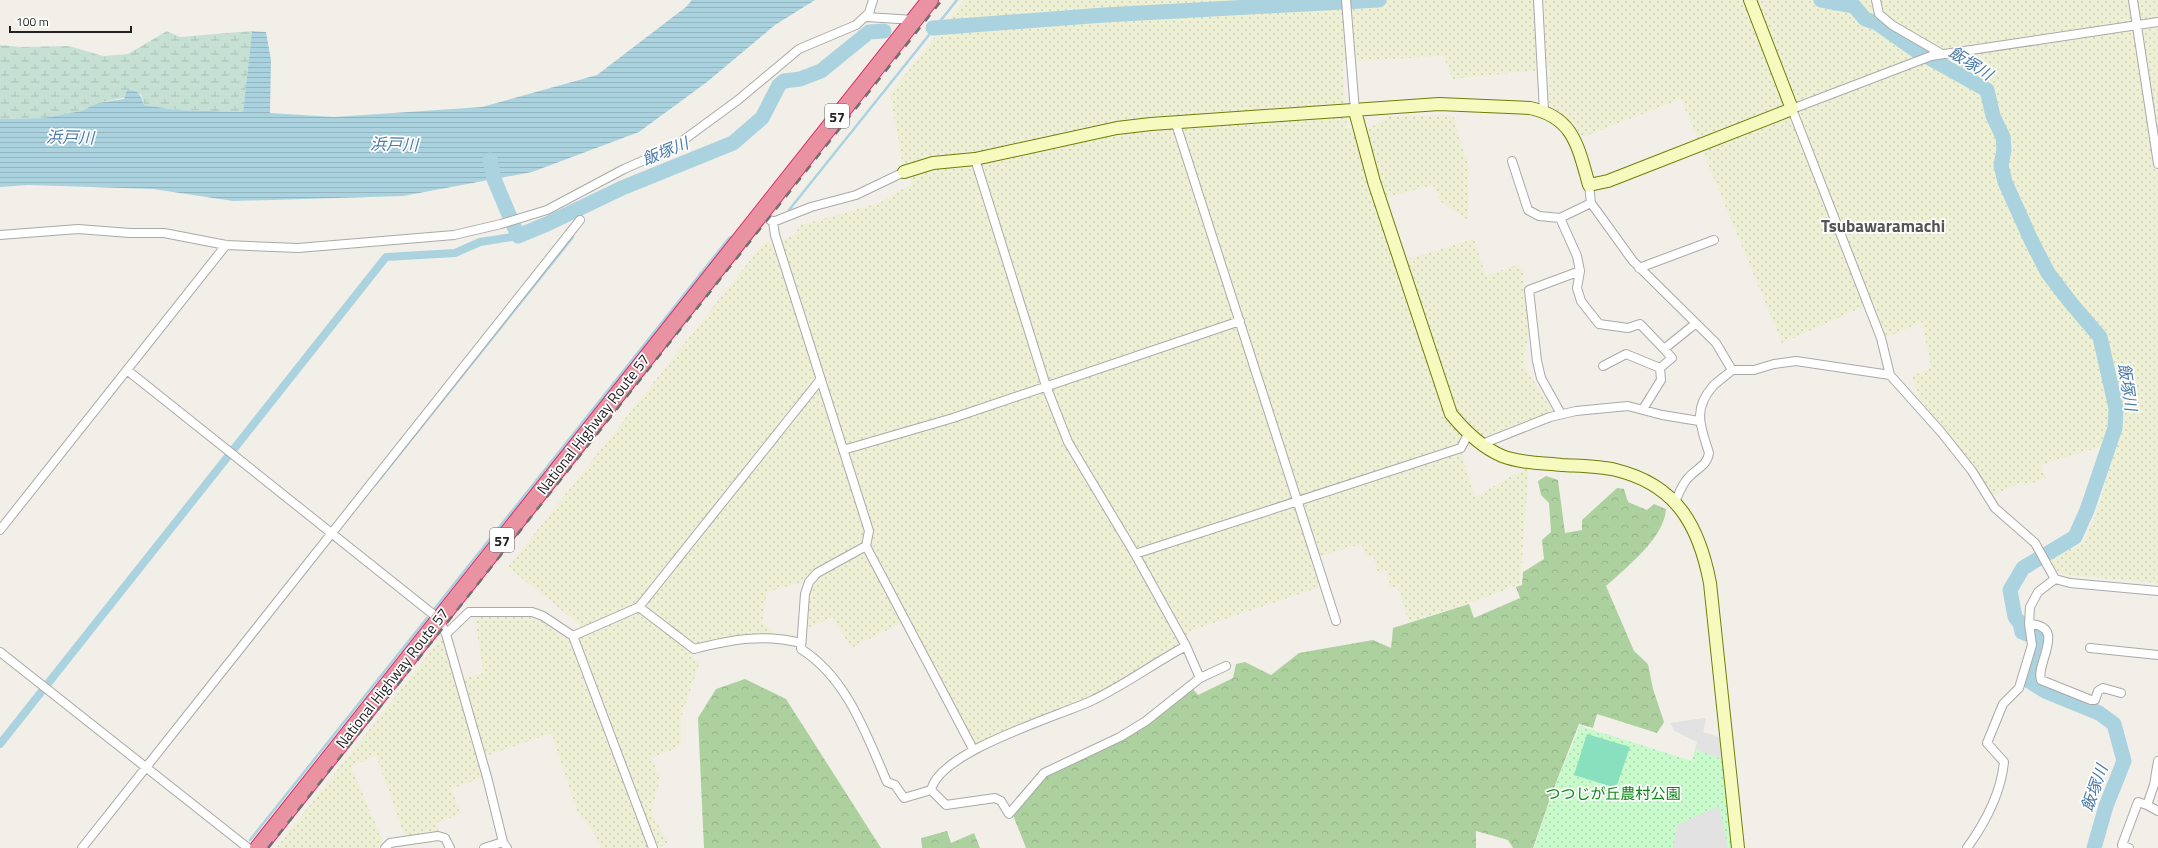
<svg xmlns="http://www.w3.org/2000/svg" width="2158" height="848" viewBox="0 0 2158 848" font-family="'Titillium Web','Noto Sans JP',sans-serif">
<defs>
<pattern id="farmland-dots" width="8" height="8" patternUnits="userSpaceOnUse"><rect width="8" height="8" fill="#eef0d5"/><path d="M2 2h.1M6 6h.1" fill="none" stroke="#ccceb7" stroke-width="1.8" stroke-linecap="round"/></pattern>
<pattern id="forest-crowns" width="20" height="18" patternUnits="userSpaceOnUse"><rect width="20" height="18" fill="#add19e"/><path d="M2 6a3 3 0 1 1 6 0M12 15a3 3 0 1 1 6 0" fill="none" stroke="#95b388"/></pattern>
<pattern id="wetland-marsh" width="20" height="14" patternUnits="userSpaceOnUse"><rect width="20" height="14" fill="#c6e0d4"/><path d="M1 5h8M5 5V1M11 12h8M15 12V8" fill="none" stroke="#aac0b6"/></pattern>
<pattern id="park-dots" width="8" height="8" patternUnits="userSpaceOnUse"><rect width="8" height="8" fill="#c8facc"/><path d="M2 2h.1M6 6h.1" fill="none" stroke="#acd6af" stroke-width="1.8" stroke-linecap="round"/></pattern>
<pattern id="water-rules" width="6" height="5" patternUnits="userSpaceOnUse"><rect width="6" height="5" fill="#aad3df"/><path d="M0 2.5h6" fill="none" stroke="#92b5bf"/></pattern>
</defs>
<rect width="100%" height="100%" fill="#f2efe9"/>
<path fill="url(#farmland-dots)" d="M964,0h1194v583l-93,-8 -9,-5 -8,-14 35,-12 15,-35 15,-56 -14,-6 -58,18 5,13 -21,8 -3,-4 -30,14 -22,-32 -52,-68 -6,-20 19,-8 -9,-46 -37,16 -11,-36 -92,41 -101,-244 -98,38 -10,-13 -24,-21 1,-34 -98,10 -8,-23 -102,6 5,66 25,-1 16,-11 65,-1 16,53 -1,52 -28,-19 -7,-16 -59,16 20,62 80,-24 12,37 33,-12 4,9 6,59 -6,32 30,48 -68,24 -24,15 14,46 54,-31 -9,118 -38,15 -73,23 -12,-36 -6,2 -5,-18 -8,3 -5,-17 -6,2 -6,-14 -51,15 10,28 -130,44 -9,14 -84,50 -122,51 -67,-126 -57,28 -18,-31 -26,11 3,-42 -7,-4 -36,10 -5,30 15,12h-29l-52,11 -8,5 11,14 -18,53v29l-29,12 8,22 -9,32 17,31 -10,5h-58l-5,-13 -18,-24 -16,-47 -9,-31 -75,26 6,18 -32,12 10,25 -25,9 3,10 -34,5 -29,-82 -25,10 32,76 -2,6h-105l166,-211 14,44 27,-8 -8,-57 50,-1 15,5 30,21 15,-6 -6,-11 -71,-57 258,-327 5,4 9,-2 14,-7 7,-10 78,-22 33,-19 -9,-18 -13,-72z"/>
<path fill="url(#forest-crowns)" d="M1546,476l12,4 7,53 17,-3v-10l35,-32 7,1 4,13 19,8 7,-6 12,5c-1,28 -40,59 -60,77l28,65 14,13 5,25 11,33 -7,11 -60,-19 -4,14 -14,-4 -27,69 -19,55h-20l-5,-8 -32,-9v17h-450l-13,-33 33,-41 76,-35 70,-51 6,7 35,-17 3,-14 9,-2 26,13 28,-22 74,-13 18,8 2,-20 76,-24 5,14 46,-20 -4,-11 6,-2 1,-13 21,-13 -2,-19 9,-8 -2,-29 -8,-8 -3,-14z
M745,679l41,20 95,149h-177l-6,-130 18,-29z
M947,831l4,12 23,-10 6,15h-58l-1,-10z"/>
<path fill="url(#wetland-marsh)" d="M167,31l13,6 72,-6 -9,81 -66,-2 -33,-5 -3,-11 -43,9 -17,8 -37,7 -44,1v-74l21,2 48,-1 34,10 25,-2z"/>
<path fill="url(#park-dots)" d="M1706,718l-3,14 24,8 11,108h-204l18,-55 28,-67 112,35 5,-19 -22,-11 -5,-8z"/>
<path fill="#88e0be" d="M1587,734l43,13 -14,41 -42,-13z"/>
<path fill="#e2e2e2" d="M1706,718l-3,14 24,8 2,22 -34,-13 2,-7 -22,-11 -5,-8z
M1719,806l9,42h-55l4,-23z"/>
<path fill="url(#water-rules)" d="M692,0h123l-40,25 -68,57 -68,50 -107,40 -129,24 -170,5 -80,-12 -125,-4 -28,2v-68l44,-1 37,-7 17,-8 26,-4 3,-9c12,0 13,4 17,15l33,5 66,2 9,-81 14,1 5,28 -1,53 64,4 148,-10 115,-32 89,-68z"/>
<g fill="none" stroke-linecap="round" stroke-linejoin="round">
<path stroke="#aad3df" stroke-width="2.5" d="M789,210l168,-210
M375,485l198,-248
M435,608l294,-370 3,-1
M250,840l177,-222"/>
<path stroke="#aad3df" stroke-width="8" d="M0,744l386,-487 69,-4 25,-11 38,-6"/>
<path stroke="#aad3df" stroke-width="15" d="M1821,0l33,6 11,13 12,4 40,28 70,39 6,26 10,21 1,13 -3,15 4,17 26,58 17,33 23,30 29,34 16,71 -1,20 -28,82 -12,27 -52,31 -13,22 5,27 5,6 2,9 16,6 2,6 -11,37 16,10 54,22 15,11 10,37 -18,45 -12,42
M933,28l171,-13 275,-15
M490,160l4,19 24,57 29,-12 75,-36 111,-45 29,-25 17,-33 5,-4 16,-2 21,-8 48,-39 15,-1"/>
<defs>
<path id="street" d="M1346,0l9,111
M1538,0l6,111
M1876,0l3,14 13,11 50,29
M2133,0l25,164
M867,17l47,3
M1175,121l161,500
M975,159l71,227 22,56 67,112 51,92 14,32 26,-12
M1512,161l16,49 11,6 21,2 31,-15
M1589,185l2,18 42,58 83,82 16,27
M760,213l13,9 2,13 94,296 -3,15 107,203
M1560,218l17,38 3,15 -51,19 8,71 4,17 20,36
M773,222l38,-15 45,-12 48,-23
M0,235l78,-6 52,4h34l62,12 72,3 156,-13 47,-11 46,-14 77,-41 50,-22 64,-47 61,-51 57,-24 13,-12 4,-13
M1639,268l75,-28
M1580,271l-3,17 4,13 18,23 29,4 12,-4 24,25
M1603,366l23,-12 34,14 1,12 -18,29
M1660,368l12,-10 -8,-9 31,-25
M127,370l312,249 7,15 41,143 16,65 4,6
M1482,444l68,-27 26,-6 52,-5 34,9 37,6
M843,450l110,-32 287,-97
M1675,502c4,-9 7,-18 14,-25 8,-9 18,-11 20,-24 -8,-26 -17,-43 4,-67 6,-6 13,-10 19,-16h22l20,-6 22,-3 94,14
M0,530l226,-285
M866,546l-49,27 -8,9 -4,12 -4,55c46,29 65,85 86,133l8,3 9,13 27,-8
M1135,554l326,-106 7,-14
M2055,579l-20,-36 -40,-35 -23,-37 -31,-39 -51,-57 -9,-37 -89,-229 139,-53 227,-34
M639,607l55,42c36,-9 70,-16 107,-6
M2029,624c39,1 6,40 12,56l50,20h4l3,-9 5,-3 18,5
M446,634l23,-22h63l11,4 30,20 80,212
M573,636l66,-29 181,-227
M2090,648l68,7
M0,652l248,196
M2158,761l-4,24 -7,20 11,6
M931,790l15,15 49,-7 6,3 8,13 35,-41 76,-36 26,-16 54,-43
M931,790c9,-39 125,-73 160,-89 34,-16 63,-38 95,-55
M82,848l498,-628
M385,848l5,-5 48,-7 7,2 5,10
M484,848l19,-6
M1967,848c18,-25 34,-55 37,-86l-17,-19 16,-39 16,-16 13,-43 -3,-21 1,-17 8,-15 17,-13 15,4 88,8
M2129,848l-7,-3 16,-43 9,3"/>
<path id="secondary" d="M1355,111l19,71 77,232c14,17 30,33 51,42 18,7 41,7 60,9 17,1 37,1 54,5 61,15 83,56 94,113l28,265
M904,172l29,-9 42,-4 142,-31 34,-4 288,-20 91,4c44,9 48,39 59,77l19,-4 184,-72 -42,-109"/>
<path id="highway" d="M258,848l672,-848"/>
</defs>
<use href="#street" stroke="#a9a9a9" stroke-width="10"/>
<use href="#secondary" stroke="#707d05" stroke-width="14"/>
<use href="#highway" stroke="#dc2a67" stroke-width="18"/>
<use href="#street" stroke="#fff" stroke-width="8"/>
<use href="#secondary" stroke="#f7fabf" stroke-width="12"/>
<use href="#highway" stroke="#e892a2" stroke-width="16"/>
<path stroke="#707070" stroke-width="2.5" stroke-dasharray="8 8" stroke-linecap="butt" d="M268,848l674,-848"/>
</g>
<g text-anchor="middle" dominant-baseline="central" stroke-width="3.5" stroke-linejoin="round" paint-order="stroke">
<g fill="#fff" stroke="#646464" stroke-width="1">
<rect x="825" y="104" width="24" height="24" rx="3"/>
<rect x="490" y="528" width="24" height="24" rx="3"/>
</g>
<g font-size="14" font-weight="bold" fill="#222">
<text x="837" y="116">57</text>
<text x="502" y="540">57</text>
</g>
<g font-size="15" fill="#222" stroke="#fff">
<text transform="translate(593 424) rotate(-52)">National Highway Route 57</text>
<text transform="translate(392 678) rotate(-52)">National Highway Route 57</text>
</g>
<g font-size="15" fill="#0c8416" stroke="#fff">
<text x="1613" y="793">つつじが丘農村公園</text>
</g>
<g font-size="16" font-style="italic" fill="#4a7aab" stroke="#fff">
<text transform="translate(1971 63) rotate(32)">飯塚川</text>
<text transform="translate(70 137) rotate(1)">浜戸川</text>
<text transform="translate(394 144) rotate(1)">浜戸川</text>
<text transform="translate(665 151) rotate(-22)">飯塚川</text>
<text transform="translate(2128 387) rotate(81)">飯塚川</text>
<text transform="translate(2094 788) rotate(-70)">飯塚川</text>
</g>
<g font-size="17" font-weight="bold" fill="#555" stroke="#fff">
<text x="1883" y="226">Tsubawaramachi</text>
</g>
</g>
<path d="M10 26v6h121v-6" fill="none" stroke="#222222" stroke-width="2"/>
<text x="16" y="26" font-size="12" fill="#222222" stroke="#ffffff" stroke-width="3" paint-order="stroke">100 m</text>
</svg>
